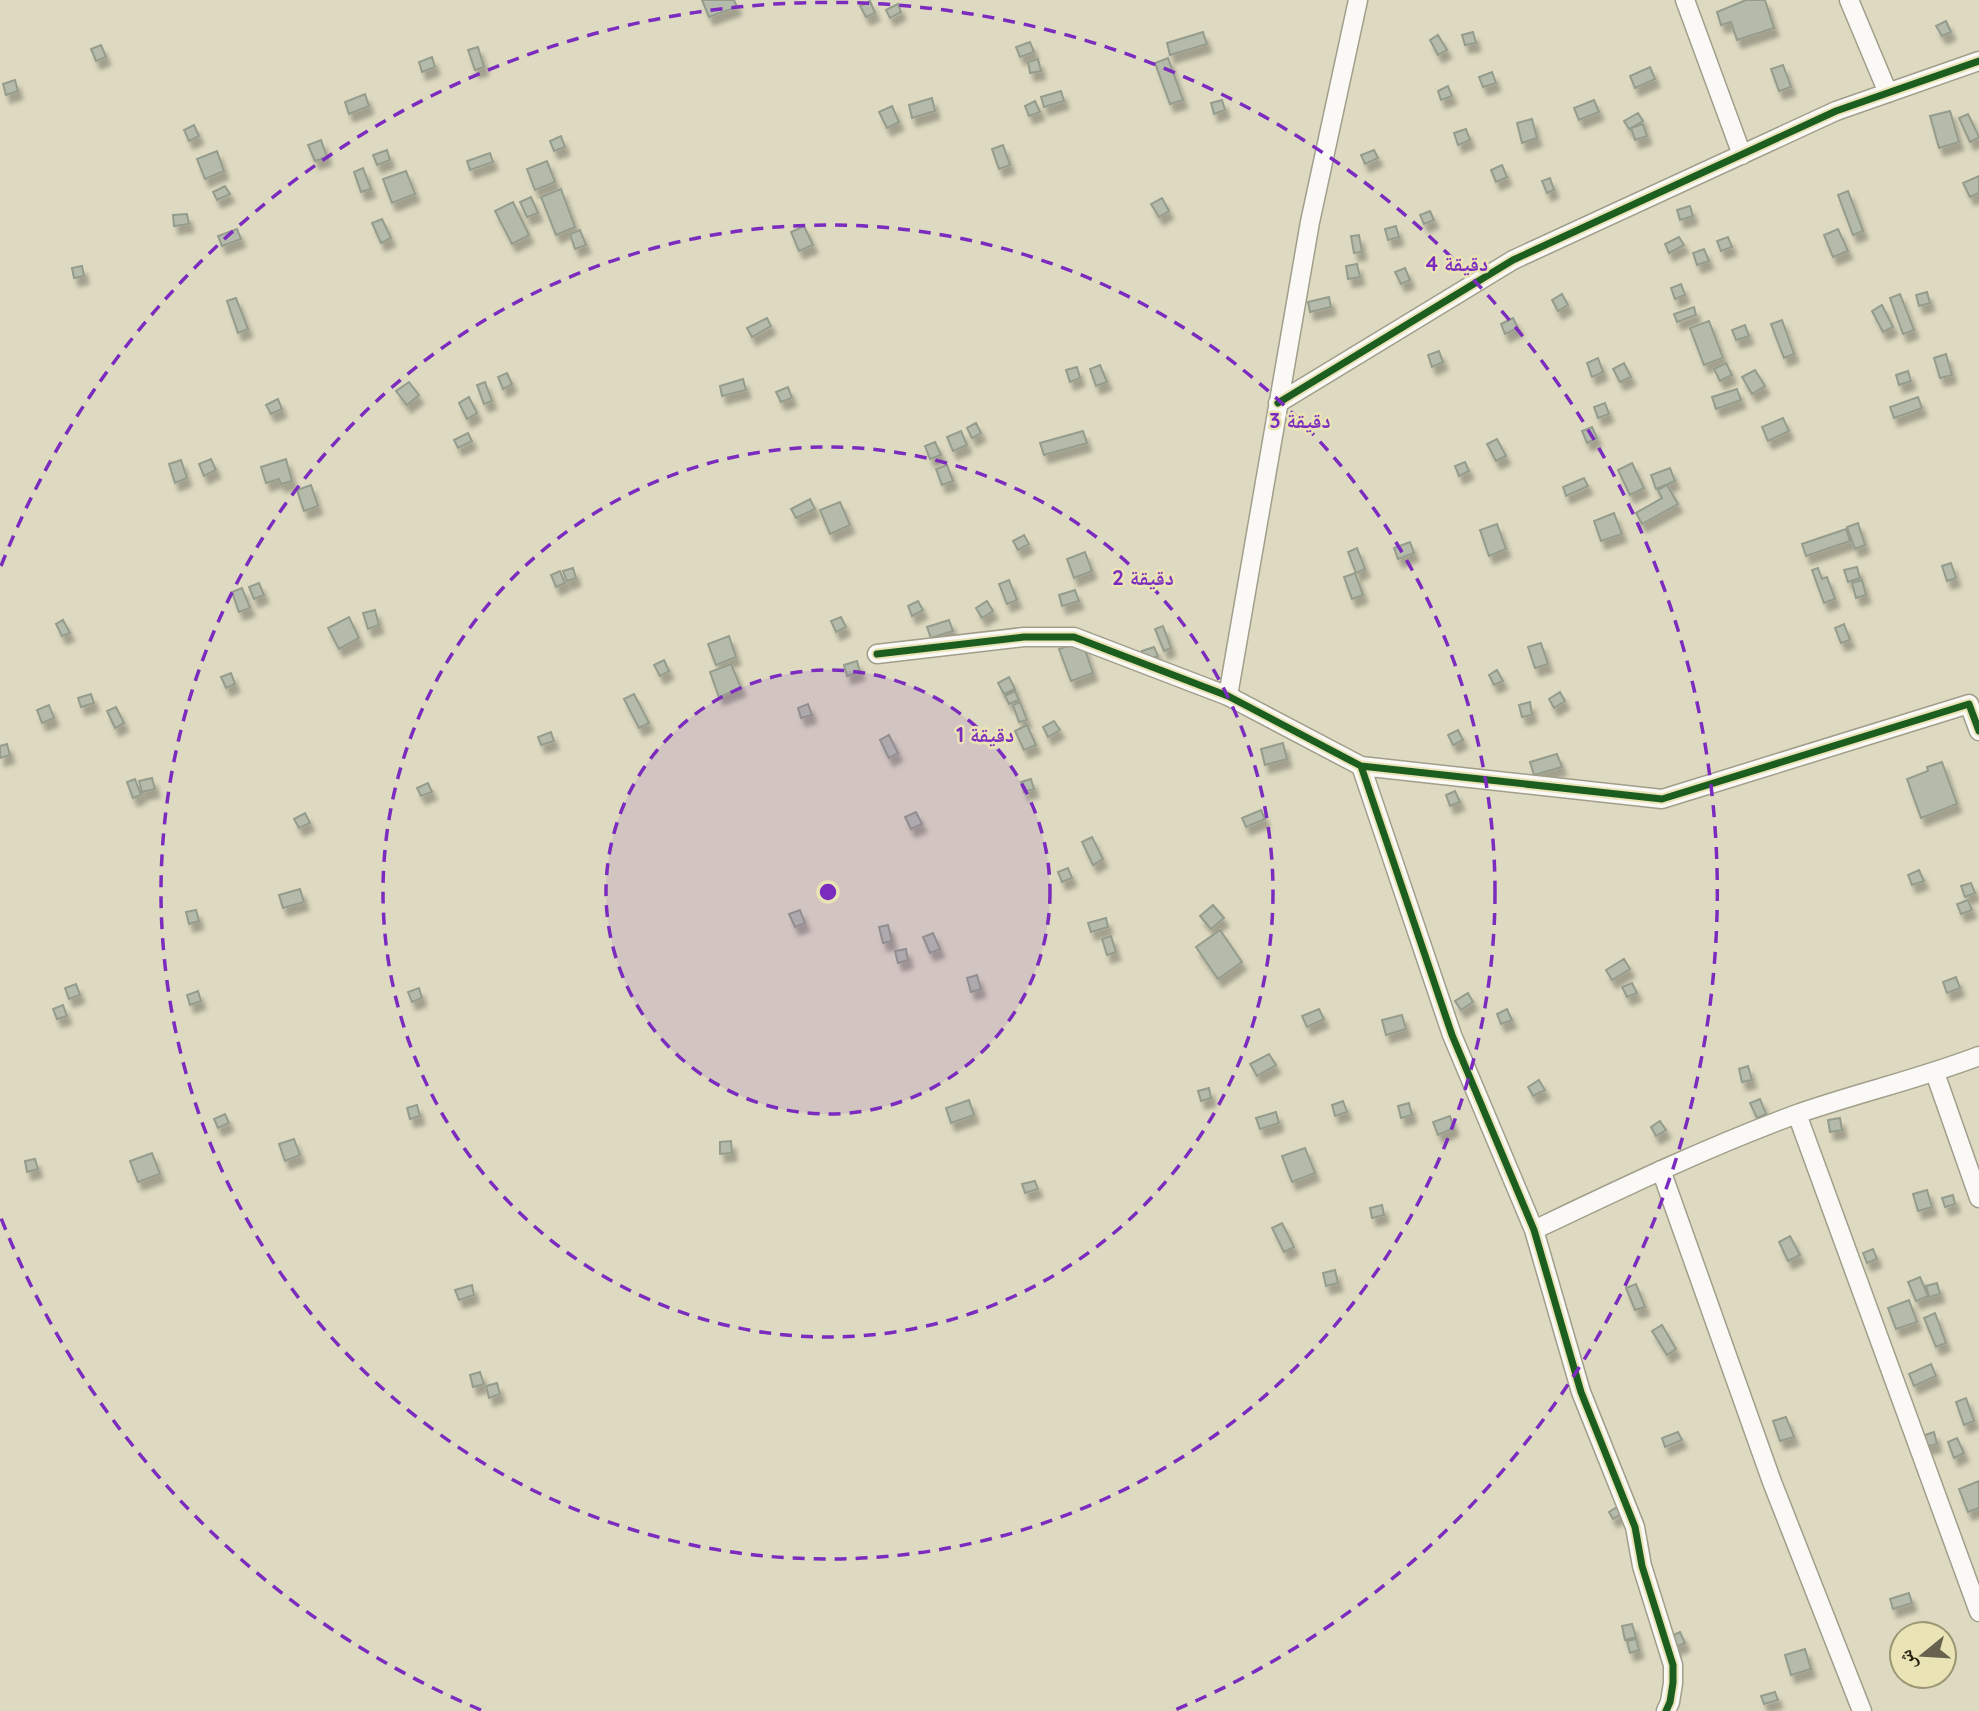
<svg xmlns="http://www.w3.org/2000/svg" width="1979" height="1711" viewBox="0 0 1979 1711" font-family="Quicksand,'Noto Naskh Arabic',sans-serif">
<defs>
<filter id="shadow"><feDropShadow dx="4.5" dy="8" stdDeviation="2" flood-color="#0004"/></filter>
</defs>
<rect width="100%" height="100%" fill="#dedac1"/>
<path fill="#b4bbab" stroke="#959c8c" stroke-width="2" filter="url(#shadow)" d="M702,0h32l3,7 -28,10z
M1746,0h19l9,28 -37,12 -6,-18 -10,3 -4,-13z
M870,1l5,12 -9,4 -6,-11z
M898,4l3,8 -11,6 -4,-8z
M1946,21l5,11 -9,4 -6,-10z
M1203,32l4,12 -37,11 -3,-12z
M1473,32l3,11 -11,2 -3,-10z
M1438,35l9,15 -9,5 -8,-15z
M1030,42l4,10 -14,5 -4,-10z
M101,45l5,12 -10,4 -5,-12z
M478,47l6,20 -9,3 -7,-20z
M432,57l3,10 -13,5 -3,-10z
M1168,58l15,42 -13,4 -15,-41z
M1038,59l3,12 -11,2 -2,-11z
M1783,65l8,22 -12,4 -8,-22z
M1650,67l5,12 -20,9 -5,-12z
M1492,72l4,11 -13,4 -4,-10z
M15,80l3,11 -12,4 -3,-11z
M1448,86l4,10 -11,4 -3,-9z
M1061,91l3,10 -20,6 -3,-10z
M365,94l4,12 -20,8 -4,-12z
M932,98l3,13 -23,7 -3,-13z
M1222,100l3,10 -11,4 -3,-11z
M1594,100l5,12 -20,8 -5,-12z
M1035,101l5,11 -11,4 -4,-10z
M892,106l7,16 -12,6 -8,-16z
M1950,111l9,31 -20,6 -9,-32z
M1638,113l5,8 -14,8 -5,-8z
M1968,114l11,23 -9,5 -11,-24z
M1532,119l5,19 -15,5 -5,-20z
M1643,124l4,12 -12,4 -4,-12z
M194,125l5,11 -10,5 -5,-11z
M1466,129l4,11 -12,5 -4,-12z
M561,136l4,11 -11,4 -4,-10z
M321,140l6,17 -12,4 -7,-16z
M1003,145l7,20 -11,4 -7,-20z
M387,150l3,10 -13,5 -4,-10z
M1374,150l4,8 -13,6 -4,-9z
M217,151l7,20 -19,8 -8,-20z
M490,153l3,9 -23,8 -3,-9z
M547,161l8,21 -20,8 -8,-21z
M1502,165l5,12 -11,5 -5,-12z
M363,168l8,21 -10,3 -7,-20z
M406,171l9,23 -23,9 -9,-24z
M1979,176v17l-9,4 -7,-14z
M1550,178l4,12 -7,3 -5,-12z
M225,186l5,8 -13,6 -4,-8z
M561,189l14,38 -19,8 -15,-38z
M1848,191l15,40 -10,4 -15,-40z
M531,197l7,16 -11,4 -7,-15z
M1162,198l7,13 -10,6 -8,-13z
M513,202l16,33 -17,9 -17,-33z
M1690,206l3,10 -13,4 -3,-10z
M1430,211l4,9 -10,4 -4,-9z
M187,214l2,10 -15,2 -1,-11z
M382,219l9,19 -10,5 -9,-20z
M804,226l9,19 -14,6 -8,-19z
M1396,226l3,11 -11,3 -3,-11z
M237,229l4,10 -19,7 -4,-10z
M1838,229l10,22 -15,6 -9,-22z
M580,230l6,15 -11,4 -5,-15z
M1359,235l3,17 -8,1 -3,-17z
M1679,237l5,8 -15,8 -4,-9z
M1728,237l4,10 -11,4 -4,-10z
M1704,249l5,12 -12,4 -4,-12z
M1357,264l3,13 -12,2 -2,-13z
M82,266l2,10 -10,2 -2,-10z
M1405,268l5,12 -9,4 -6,-12z
M1681,284l4,11 -10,4 -4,-11z
M1927,292l3,11 -11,3 -3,-11z
M1562,294l6,11 -10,6 -6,-11z
M1900,294l14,36 -11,4 -13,-36z
M1329,297l2,10 -21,5 -2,-10z
M236,298l12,31 -10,4 -11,-32z
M1882,305l11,22 -10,5 -11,-21z
M1694,307l2,8 -19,7 -3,-8z
M767,318l4,8 -19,11 -5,-9z
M1513,318l5,10 -13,6 -4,-10z
M1782,320l12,34 -10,4 -13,-34z
M1709,321l14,37 -19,7 -14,-37z
M1745,325l4,11 -13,4 -4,-10z
M1439,351l4,11 -11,5 -4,-12z
M1946,354l6,21 -12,3 -6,-20z
M1598,358l5,14 -11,5 -5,-14z
M1624,363l7,14 -11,5 -7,-13z
M1726,363l6,12 -12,6 -6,-12z
M1100,365l7,17 -11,4 -6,-17z
M1077,367l3,11 -10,4 -4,-12z
M1755,370l10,16 -13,8 -10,-17z
M1908,371l3,10 -12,4 -3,-10z
M507,373l5,11 -9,5 -5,-12z
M743,379l3,11 -24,6 -2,-10z
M409,382l10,13 -12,10 -11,-14z
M485,382l7,19 -8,3 -7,-19z
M788,387l4,11 -11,4 -5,-10z
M1737,389l4,11 -25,9 -4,-12z
M469,397l8,16 -10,6 -8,-16z
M1918,397l4,11 -28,10 -4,-11z
M278,399l4,10 -11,5 -5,-9z
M1605,403l4,11 -11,4 -4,-11z
M1783,418l6,13 -21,10 -6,-14z
M976,423l5,10 -9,5 -5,-10z
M1592,427l5,11 -10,5 -5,-12z
M961,431l6,14 -14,6 -6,-14z
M1083,431l4,12 -43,12 -4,-12z
M468,433l4,8 -14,7 -4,-8z
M1497,439l9,17 -10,5 -9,-17z
M935,442l6,13 -11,4 -5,-13z
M211,459l5,11 -12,6 -5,-12z
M286,459l6,22 -11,3 -2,-5 -13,4 -5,-16z
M181,460l6,18 -12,5 -6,-19z
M1465,462l4,9 -10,5 -4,-10z
M1632,463l12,25 -14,7 -12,-25z
M947,465l6,16 -11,4 -6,-16z
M1670,468l5,13 -19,8 -5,-14z
M1584,478l4,8 -22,10 -3,-9z
M311,485l7,21 -14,5 -7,-21z
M1667,485l11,19 -36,20 -6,-11 26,-15 -4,-8z
M810,499l5,10 -19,9 -5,-9z
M840,502l10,23 -20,9 -10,-24z
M1614,513l8,21 -21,7 -7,-20z
M1858,523l7,22 -10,4 -8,-22z
M1497,524l9,25 -17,7 -9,-26z
M1846,529l4,12 -44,15 -4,-12z
M1024,535l5,9 -11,6 -5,-9z
M1410,542l4,11 -16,6 -4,-11z
M1357,548l8,21 -9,4 -8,-21z
M1085,552l7,19 -18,7 -7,-19z
M1951,563l5,15 -9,3 -5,-15z
M1857,567l3,11 -12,4 -4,-12z
M573,568l3,10 -9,3 -4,-10z
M1818,568l4,11 5,-2 8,22 -11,4 -12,-33z
M560,571l5,12 -9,4 -5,-12z
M1355,573l8,22 -11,4 -8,-22z
M1009,580l8,20 -10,4 -8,-20z
M1862,580l4,15 -10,3 -4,-15z
M259,583l5,12 -10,4 -5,-12z
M242,588l8,20 -11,4 -7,-20z
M1075,590l4,11 -17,5 -3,-11z
M918,601l5,9 -11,6 -4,-10z
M987,601l6,10 -11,7 -6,-10z
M375,610l4,15 -11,4 -5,-16z
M349,617l10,21 -20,11 -11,-21z
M841,617l5,10 -10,5 -5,-11z
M63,620l7,13 -8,3 -6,-12z
M949,620l4,11 -22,7 -4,-11z
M1844,624l6,16 -9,3 -6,-15z
M1163,626l8,22 -7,3 -9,-22z
M729,636l7,21 -20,8 -8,-21z
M1082,641l11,32 -22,8 -12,-32z
M1541,643l7,21 -13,4 -7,-21z
M1154,647l4,9 -13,5 -3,-10z
M664,660l5,11 -9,5 -6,-11z
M857,661l3,11 -13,4 -3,-11z
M731,664l10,24 -22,9 -9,-25z
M1497,670l6,11 -9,4 -5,-10z
M231,673l4,11 -9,4 -5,-11z
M1009,677l6,12 -11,5 -6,-11z
M1015,691l4,9 -10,4 -4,-8z
M1560,692l5,9 -11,7 -5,-9z
M91,694l3,9 -13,4 -3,-9z
M634,694l15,29 -10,5 -15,-29z
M1020,702l7,18 -8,2 -6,-17z
M1530,702l2,13 -10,2 -3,-12z
M808,704l4,11 -11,3 -3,-10z
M49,705l5,13 -12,5 -5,-13z
M116,707l8,16 -9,5 -8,-17z
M1054,721l6,9 -12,7 -5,-10z
M1027,725l9,20 -12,5 -9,-19z
M1458,730l5,10 -10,5 -5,-10z
M551,732l3,9 -13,4 -3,-8z
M889,735l9,18 -9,5 -9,-18z
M1283,743l4,16 -22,6 -4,-16z
M7,744l3,11 -10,3v-12z
M1557,754l5,13 -28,8 -4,-13z
M1942,762l15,42 -36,14 -14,-39 21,-8 -1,-4z
M152,778l3,11 -13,3 -3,-11z
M135,779l6,16 -8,3 -6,-16z
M1031,779l3,10 -10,3 -3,-10z
M428,783l4,9 -11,4 -4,-8z
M1455,791l5,11 -10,4 -4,-11z
M1261,810l4,9 -19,8 -4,-9z
M916,812l6,12 -11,5 -6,-12z
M305,813l5,10 -11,5 -5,-9z
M1092,837l11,22 -10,6 -11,-23z
M1068,868l4,10 -10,4 -4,-10z
M1919,870l5,11 -12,4 -4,-10z
M1971,883l4,10 -10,4 -4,-11z
M300,889l4,13 -21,6 -4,-13z
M1968,900l4,10 -11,4 -4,-10z
M1213,905l11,13 -13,11 -11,-13z
M196,910l3,11 -10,3 -3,-12z
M800,910l5,13 -10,4 -6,-13z
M1106,918l2,9 -17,5 -3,-9z
M888,925l4,16 -9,2 -4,-16z
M1220,930l22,32 -24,17 -22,-32z
M933,933l7,16 -10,4 -7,-16z
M1111,936l5,16 -9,3 -5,-16z
M906,949l2,11 -10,3 -3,-12z
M1624,959l6,10 -18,11 -6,-10z
M977,975l4,14 -10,3 -4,-14z
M1956,977l4,11 -13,5 -4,-11z
M1632,983l5,10 -10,4 -5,-10z
M76,984l4,11 -11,4 -4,-11z
M419,988l3,10 -10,4 -4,-10z
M198,991l3,10 -11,4 -3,-10z
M1468,993l5,9 -12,8 -6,-9z
M63,1005l4,11 -10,3 -4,-10z
M1319,1009l5,10 -17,8 -5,-11z
M1507,1009l5,11 -11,4 -4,-10z
M1402,1015l4,14 -20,6 -4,-15z
M1269,1054l7,11 -19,11 -7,-12z
M1748,1066l4,14 -10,2 -3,-13z
M1539,1080l6,10 -12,6 -5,-9z
M1209,1088l2,10 -10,3 -3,-10z
M1760,1099l6,15 -9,4 -7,-15z
M969,1100l5,15 -23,8 -5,-15z
M1343,1101l4,11 -12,4 -3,-11z
M1409,1103l3,12 -11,3 -3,-12z
M417,1105l3,11 -10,3 -3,-11z
M1276,1112l3,11 -19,6 -4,-11z
M225,1114l4,9 -11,5 -4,-9z
M1450,1116l4,12 -16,7 -5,-13z
M1840,1118l2,12 -12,2 -2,-12z
M1660,1121l6,9 -10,6 -5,-9z
M294,1139l6,16 -15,6 -6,-17z
M731,1141l1,12 -12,1v-12z
M1305,1148l10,25 -23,9 -10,-26z
M152,1153l8,21 -22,8 -8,-21z
M35,1159l3,10 -11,3 -2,-11z
M1035,1181l3,8 -13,4 -3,-9z
M1927,1190l5,17 -14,4 -5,-17z
M1953,1195l2,9 -10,3 -3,-9z
M1382,1205l2,10 -12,3 -2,-10z
M1282,1223l12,24 -10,5 -12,-24z
M1790,1236l10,19 -12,6 -9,-19z
M1873,1249l4,10 -10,4 -4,-10z
M1335,1270l3,13 -12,3 -3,-13z
M1920,1277l8,19 -12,5 -8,-19z
M1937,1283l3,11 -11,3 -3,-11z
M1636,1284l9,23 -10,3 -9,-22z
M472,1285l2,10 -15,5 -4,-10z
M1909,1300l8,22 -21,7 -8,-21z
M1935,1313l11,30 -10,4 -12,-29z
M1662,1325l14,24 -9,6 -15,-24z
M1931,1364l5,12 -22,10 -5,-12z
M480,1372l4,12 -11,3 -3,-12z
M497,1383l3,11 -11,4 -3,-12z
M1966,1398l8,23 -10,4 -8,-23z
M1786,1417l8,20 -14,4 -7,-20z
M1678,1432l4,8 -17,7 -3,-9z
M1934,1432l3,12 -12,3 -3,-11z
M1957,1438l7,15 -10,5 -6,-16z
M1979,1481v27l-11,4 -9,-23z
M1622,1504l4,7 -13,8 -4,-7z
M1909,1593l3,10 -19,6 -3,-10z
M1632,1624l4,13 -11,3 -3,-14z
M1680,1632l5,11 -11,5 -5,-11z
M1636,1639l3,11 -9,3 -3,-12z
M1805,1649l6,20 -20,6 -6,-20z
M1775,1692l3,8 -14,4 -3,-8z"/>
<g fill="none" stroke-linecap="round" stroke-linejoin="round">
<defs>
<path id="minor" d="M1685,0l57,155
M1849,0l39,93
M1278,403l235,-143 323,-149 143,-50
M877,654l147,-17h50l154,59 133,70 301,33 307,-95 10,27
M1228,696l82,-474 48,-222
M1361,766l91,269 82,195 47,162 54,135 7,39 31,99v18l-3,19 -4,9
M1935,1073l44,125
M1797,1114l182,498
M1661,1170l111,312 90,229
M1534,1230c86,-41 173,-83 263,-116 60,-21 122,-35 182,-58"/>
</defs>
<use href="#minor" stroke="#a19e8b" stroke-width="21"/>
<use href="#minor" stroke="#faf9f6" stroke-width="18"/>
<defs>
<path id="cycleway" d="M1278,403l235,-143 323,-149 143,-50
M877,654l147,-17h50l154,59 133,70 301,33 307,-95 10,27
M1361,766l91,269 82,195 47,162 54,135 7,39 31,99v18l-3,19 -4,9"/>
</defs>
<use href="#cycleway" stroke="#eae3b5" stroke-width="11"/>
<use href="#cycleway" stroke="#1b5e20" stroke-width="7"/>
</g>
<circle cx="828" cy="892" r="222" fill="#7b2cbf" fill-opacity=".12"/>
<g fill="none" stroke="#7b2cbf" stroke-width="3.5" stroke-dasharray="12 9">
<circle cx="828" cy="892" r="222"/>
<circle cx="828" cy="892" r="445"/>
<circle cx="828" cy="892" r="667"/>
<path d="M481 1710A889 889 0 0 1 1 1218M1 566A889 889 0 1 1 1175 1710"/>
</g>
<circle cx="828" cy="892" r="10" fill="#7b2cbf" stroke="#eae3b5" stroke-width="3.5"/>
<g font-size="21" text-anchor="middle" font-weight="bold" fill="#7b2cbf" stroke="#eae3b5" stroke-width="5" stroke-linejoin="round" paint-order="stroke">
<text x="1457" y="271">4 دقيقة</text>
<text x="1300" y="428">3 دقيقة</text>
<text x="1143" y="585">2 دقيقة</text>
<text x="985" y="742">1 دقيقة</text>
</g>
<g transform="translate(1923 1655) rotate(252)"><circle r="33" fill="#eae3b5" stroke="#9b9673" stroke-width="2"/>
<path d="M0-5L12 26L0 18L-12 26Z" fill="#66624e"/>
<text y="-10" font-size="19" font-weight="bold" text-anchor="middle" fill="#252210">ش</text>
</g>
</svg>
